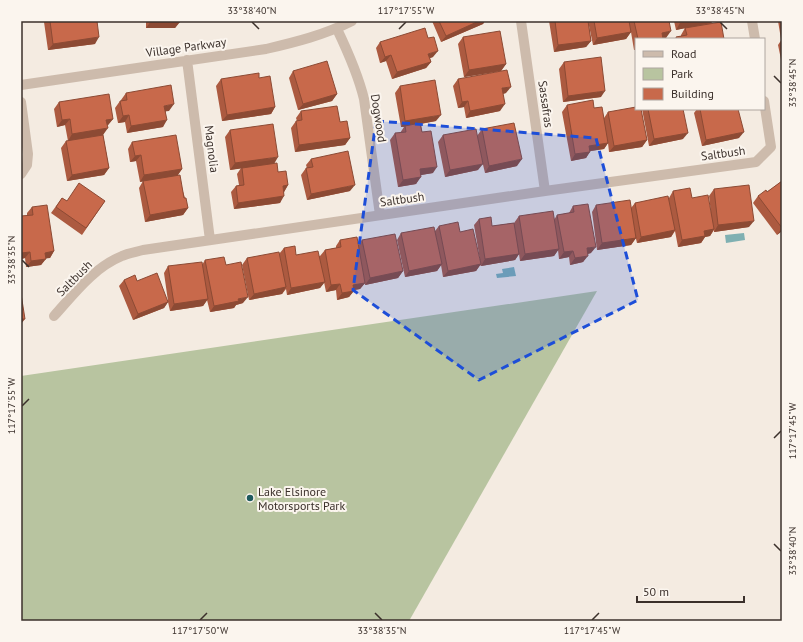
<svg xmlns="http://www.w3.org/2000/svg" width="803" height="642" viewBox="0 0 803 642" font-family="'PT Sans',sans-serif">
<rect width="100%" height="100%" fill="#f4ebe1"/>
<path fill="#b8c4a0" d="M597,291l-188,330h-388v-245z"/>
<path fill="#7fb0b2" d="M744,233l1,7 -19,3 -1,-8z
M514,267l2,9 -19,2 -1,-4 7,-1 -1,-4z"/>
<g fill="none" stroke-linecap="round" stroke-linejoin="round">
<path stroke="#cdbbac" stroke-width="10" d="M521,21l24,170
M752,21l3,18
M337,29c11,23 21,45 27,70l16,116
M187,60l23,180
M21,85l245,-36c30,-7 58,-14 86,-28
M21,102l7,52 -1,11 -6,9
M54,316c20,-22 39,-48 68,-60 6,-3 14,-4 21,-6l402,-59 211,-29 15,-15 -7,-46"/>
</g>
<path fill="#ac5a40" d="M45,21h52l-2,23 -47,6 -4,-28z
M146,21h34l-5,7h-29z
M432,21h53l-2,3 -42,18z
M549,21h39l3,20 -5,6 -32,5z
M588,21h81l-3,17 -3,1h-27v11h-2l-3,-18 -5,7 -33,6z
M674,21h39l-2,2 13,16h-49l1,-2 5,-1v-1l4,-7 -9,2z
M778,21h4v18h-1z
M463,37l43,27 -5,7 -37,6 -6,-33z
M782,39v25l-4,-19z
M380,42l53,15 -3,1 1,4 -5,6 -34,11 -6,-18 -6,2 -4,-15z
M564,62l37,35 -38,5 -4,-33z
M293,71l44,23 -5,7 -34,9 -9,-32z
M259,78l16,29 -4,7 -49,7 -6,-35 5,-7z
M458,79l48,14 -3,1 -3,17 -34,7 -2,-11 -6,1 -5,-22z
M400,86l36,35 -15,3 1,8 11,41 -12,2 -5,9 -18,3 -8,-47 5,-7h5l4,-6h-3l-6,-34z
M126,93l43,18h-3l-3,16 -36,6 -2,-11 -7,1 -3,-15 5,-7h1v-1z
M59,102l54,17 -5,6h-1l-4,10 6,33 -5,7 -37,6 -6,-33 5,-7 16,-3 -14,3 -3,-16 -8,2 -3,-18z
M567,105l27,3 10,10 4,-6 39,28 -5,7 -33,5 -1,-9 -4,6 -14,2 -4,7 -15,3 -9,-49z
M642,109h41v30l-34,7z
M697,109h41l1,29 -37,8 -8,-33z
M301,111l39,11 10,16 -5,7 -50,7 -4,-24 5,-7h1l-1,-3z
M482,129l35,37 -32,7 -5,-21 -2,18 -33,7 -7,-35 5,-7 34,1z
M230,130l44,33 4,9 10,13 -4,7 -4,11 -46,6 -3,-17 5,-6 3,-1 -2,-11 4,-6 -11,2 -5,-33z
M132,142l50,27 -4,6 10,33 -5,7 -38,7 -6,-34 4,-7 -3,1 -4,-21 -6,1 -2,-13z
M311,159l39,32 -43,9 -6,-25 5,-7h1l-1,-3z
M782,181v50l-5,4 -24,-32 5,-7 9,-4z
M714,189l35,38 -35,5v-2l-4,6 -5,1 -4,6 -23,4 -3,-16 -4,6 -34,6 -2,-8 1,3 -5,7 -34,5 -5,-38 4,-7 35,3 4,-5 34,-5 4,-7 19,7 19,15 -2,-17z
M62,198l5,3h38l-23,34 -31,-22z
M573,206l18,47 -3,1 -5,8 -13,3 -1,-8 -10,2 -1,-9 -4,6 -34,5 -1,-7 -4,6 -34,6 -1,-1 -4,6 -33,6 -2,-12 -4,6 -32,6 -8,-37 4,-7 34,-2 4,-5 21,6 20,28 -6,-35 5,-6 13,7 22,-3 5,-7 35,4 3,-5 12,-2z
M32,207l22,44 -4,7h-4l-5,7 -15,2 -1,-9 -4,1v-43h6v-3z
M340,240l18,6 4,-6 41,31 -5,7 -33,7 -1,-7 1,5 -5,6 -6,1 -5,7 -12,3 -1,-10 -10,2 -2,-10 -4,6 -33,7 -1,-6 -4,5 -33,6 -7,-35 5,-7 32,-4 5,-6 12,7 24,1 5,-6 11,-2v-2z
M205,260l21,5 17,38 -7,2 -2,3 -24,4 -3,-12 -4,6 -33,5 -2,-9 -4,6 -31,12 -14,-34 5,-6 13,1 31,20 -4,-28 4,-7 34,-1z"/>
<path fill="#8c4a34" d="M151,21l29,1 -5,6h-29z
M479,21h6l-2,3 -42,18 5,-6z
M693,21h20l-2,2 -35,7 4,-7z
M671,31l-5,7 -5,1 1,-6z
M631,32l-5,7 -33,6 4,-7z
M99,37l-4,7 -47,6 5,-6z
M591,41l-5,6 -32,5 4,-7z
M438,51l-5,6 -9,3 4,-6z
M391,55l-5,6 -6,2 5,-6z
M431,62l-5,6 -34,11 5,-7z
M506,64l-5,7 -37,6 5,-7z
M511,87l-5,6 -9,2 5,-7z
M605,91l-4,6 -38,5 5,-6z
M337,94l-5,7 -34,9 5,-6z
M468,101l-4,6 -6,1 4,-6z
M174,104l-5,7 -9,1 4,-6z
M505,104l-5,7 -34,7 4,-7z
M275,107l-4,7 -49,7 5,-6z
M129,115l-4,7 -7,1 5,-7z
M441,115l-5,6 -35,6 4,-6z
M70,119l-5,6 -8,2 5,-7z
M113,119l-5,6 -6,1 4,-6z
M167,120l-4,7 -36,6 4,-7z
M108,128l-5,7 -35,6 4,-7z
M744,132l-5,6 -37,8 4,-6z
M688,133l-5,6 -34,7 5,-7z
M350,138l-5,7 -50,7 4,-7z
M647,140l-5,7 -33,5 5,-6z
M608,143l-4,6 -20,3 5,-6z
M590,152l-4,6 -15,3 4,-7z
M141,155l-5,6 -6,1 5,-6z
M278,157l-4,7 -44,6 5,-7z
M522,159l-5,7 -32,7 4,-7z
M483,164l-5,6 -33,7 5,-7z
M437,167l-4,6 -18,3 5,-7z
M109,168l-5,7 -37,6 5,-6z
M182,169l-5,7 -37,6 4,-7z
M421,177l-5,7 -18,3 5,-7z
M288,185l-4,7 -1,-6z
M355,185l-5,6 -43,9 4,-6z
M284,196l-4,7 -46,6 4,-6z
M188,208l-5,7 -38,7 5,-7z
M754,221l-5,6 -35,5 4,-7z
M782,228v3l-5,4z
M714,229l-4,7 -5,1 -4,6 -23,4 4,-7 22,-9z
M675,230l-4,7 -34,6 4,-6z
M636,238l-5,7 -34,5 5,-7z
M596,247l-5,6 -9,2 5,-7z
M559,249l-5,7 -34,5 5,-7z
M54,251l-4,7 -9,1 4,-6z
M573,251l-4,6 -10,2 5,-7z
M30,252l-5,6 -4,1v-6z
M519,254l-4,6 -34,6 4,-7z
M588,256l-5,6 -13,3 5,-7z
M46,259l-5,6 -15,2 5,-6z
M442,264l-5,7 -32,6 4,-6z
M481,264l-5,7 -33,6 5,-6z
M403,271l-5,7 -33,7 5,-7z
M325,282l-5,6 -33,7 4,-7z
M365,283l-5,6 -12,2 5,-6z
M340,284l-4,6 -10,2 5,-7z
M286,287l-4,7 -33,6 5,-6z
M354,291l-5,6 -12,3 5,-7z
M248,297l-5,6 -7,2 -2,3 -24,4 4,-6 24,-7z
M208,299l-5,7 -33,5 4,-7z
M168,302l-4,6 -31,12 5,-6z
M21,319h4l-4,5z"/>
<path fill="#c8694b" stroke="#8c4a34" d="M50,21h47l2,16 -46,7z
M151,21h29v1z
M439,21h40l-33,15z
M555,21h33l3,20 -33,4z
M594,21h35l2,11 -34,6z
M634,21h35l2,10 -9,2 1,6h-25z
M680,21h13l-13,2z
M721,22l3,17h-47l-1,-2 11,-2 -2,-7z
M425,28l3,10 6,-1 4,14 -10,3 3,8 -34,10 -6,-17 -6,2 -5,-15z
M500,31l6,33 -37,6 -6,-33z
M601,57l4,34 -37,5 -4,-34z
M327,61l10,33 -34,10 -10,-33z
M507,70l4,17 -9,1 3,16 -35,7 -2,-10 -6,1 -4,-23z
M259,73v5l11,-2 5,31 -48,8 -6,-36z
M435,80l6,35 -36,6 -5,-35z
M171,85l3,19 -10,2 3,14 -36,6 -2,-11 -6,1 -3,-15 7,-1 -1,-7z
M109,94l4,25 -7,1 2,8 -36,6 -2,-15 -8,1 -3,-18z
M593,100l1,8 8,-1 6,36 -19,3 1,6 -15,2 -8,-49z
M337,106l3,16 7,-1 3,17 -51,7 -3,-24 6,-1 -1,-9z
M636,107v2h5l6,31 -33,6 -6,-34z
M648,109h35l5,24 -34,6z
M700,109h38l6,23 -38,8z
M420,123l2,9 9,-1 6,36 -17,2 1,8 -18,3 -8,-47 11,-1 -1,-6z
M514,123l8,36 -33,7 -7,-37z
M273,124l5,33 -43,6 -5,-33z
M476,129l7,35 -33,6 -7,-35z
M103,135l6,33 -37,7 -6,-34z
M176,135l6,34 -38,6 -3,-20 -6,1 -3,-14z
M348,151l7,34 -44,9 -5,-26 7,-1 -2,-8z
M277,163l1,9 8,-1 2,14 -5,1 1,10 -46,7 -2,-17 8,-1 -2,-17z
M180,175l4,23h2l2,10 -38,7 -7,-34z
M782,181v47l-24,-32 8,-6 1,2z
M79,183l26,18 -19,27 -30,-21 6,-9 5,3z
M749,185l5,36 -36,4 -4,-36z
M690,188l2,10 16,-3 6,34 -10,2 1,5 -23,4 -9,-49z
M668,196l7,34 -34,7 -6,-34z
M630,200l6,38 -34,5 -6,-38z
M588,204l8,43 -9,1 1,8 -13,2 -2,-7 -9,1 -7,-37 17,-3 -1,-6z
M47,205l7,46 -9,2 1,6 -15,2 -1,-9 -9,1v-37l12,-1 -1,-8z
M553,211l6,38 -34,5 -6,-38z
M491,217l1,9 22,-3 5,31 -34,5 -6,-40z
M458,222l2,10 13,-3 8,35 -33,7 -9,-45z
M434,227l8,37 -33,7 -8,-38z
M395,234l8,37 -33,7 -8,-38z
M357,237l8,46 -12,2 1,6 -12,2 -2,-9 -9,1 -6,-35 16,-3 -1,-7z
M295,246l1,9 22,-4 7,31 -34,6 -7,-40z
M279,252l7,35 -32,7 -7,-36z
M224,257l2,8 15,-3 7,35 -10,2 1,2 -25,5 -9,-46z
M202,262l6,37 -34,5 -6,-38z
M157,273l11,29 -30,12 -14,-34 11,-5 2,6z
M21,294l4,25h-4z"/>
<path fill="#1d4ed8" fill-opacity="0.2" stroke="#1d4ed8" stroke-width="3" stroke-dasharray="8 5" stroke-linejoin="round" d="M376,121l220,17 42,162 -159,80 -126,-90z"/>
<path fill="none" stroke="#3b302b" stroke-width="1.5" d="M252,22l7,7M720,22l7,7M399,29l7,-7M774,76l7,7M22,260l7,7M22,406l7,-7M774,438l7,-7M774,544l7,7M375,613l7,7M200,620l7,-7M592,620l7,-7"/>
<circle fill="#1f5a5e" stroke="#fbf5ee" stroke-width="1.5" cx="250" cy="498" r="4"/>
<g text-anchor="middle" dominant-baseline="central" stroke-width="4" stroke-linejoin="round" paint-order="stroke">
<g font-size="12" fill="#3b302b" stroke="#fbf5ee">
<text transform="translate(186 47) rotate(-8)">Village Parkway</text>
<text transform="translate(546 104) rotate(82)">Sassafras</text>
<text transform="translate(379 118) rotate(81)">Dogwood</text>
<text transform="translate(212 149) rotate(83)">Magnolia</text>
<text transform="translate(723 153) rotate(-8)">Saltbush</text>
<text transform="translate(402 199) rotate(-8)">Saltbush</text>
<text transform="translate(74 278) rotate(-45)">Saltbush</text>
</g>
<g font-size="12" fill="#3b302b" stroke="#fbf5ee" text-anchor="start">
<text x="258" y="491">Lake Elsinore<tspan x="258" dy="14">Motorsports Park</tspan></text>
</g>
</g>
<rect width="803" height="642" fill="none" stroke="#fbf5ee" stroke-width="44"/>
<rect x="635" y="38" width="130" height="72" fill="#fbf5ee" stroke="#aea6a0"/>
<rect x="643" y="51" width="20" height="6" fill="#cdbbac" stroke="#aea6a0"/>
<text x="671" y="58" font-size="12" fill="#3b302b">Road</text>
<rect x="643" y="68" width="20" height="12" fill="#b8c4a0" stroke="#aea6a0"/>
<text x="671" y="78" font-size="12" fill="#3b302b">Park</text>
<rect x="643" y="88" width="20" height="12" fill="#c8694b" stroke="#aea6a0"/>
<text x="671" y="98" font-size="12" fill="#3b302b">Building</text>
<path d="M637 596v6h107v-6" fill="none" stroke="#3b302b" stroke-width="2"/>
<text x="643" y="596" font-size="12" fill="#3b302b" stroke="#fbf5ee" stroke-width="3" paint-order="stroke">50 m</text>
<rect x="22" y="22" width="759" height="598" fill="none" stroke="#3b302b" stroke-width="1.5"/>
<g font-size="10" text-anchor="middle" fill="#3b302b">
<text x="252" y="14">33°38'40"N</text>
<text x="406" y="14">117°17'55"W</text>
<text x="720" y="14">33°38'45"N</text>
<text transform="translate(792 83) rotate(-90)" y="4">33°38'45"N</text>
<text transform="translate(11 260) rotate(-90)" y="4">33°38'35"N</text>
<text transform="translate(11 406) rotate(-90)" y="4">117°17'55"W</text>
<text transform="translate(792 431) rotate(-90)" y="4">117°17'45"W</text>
<text transform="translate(792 551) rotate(-90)" y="4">33°38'40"N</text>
<text x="200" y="634">117°17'50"W</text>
<text x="382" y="634">33°38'35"N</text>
<text x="592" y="634">117°17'45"W</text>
</g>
</svg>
